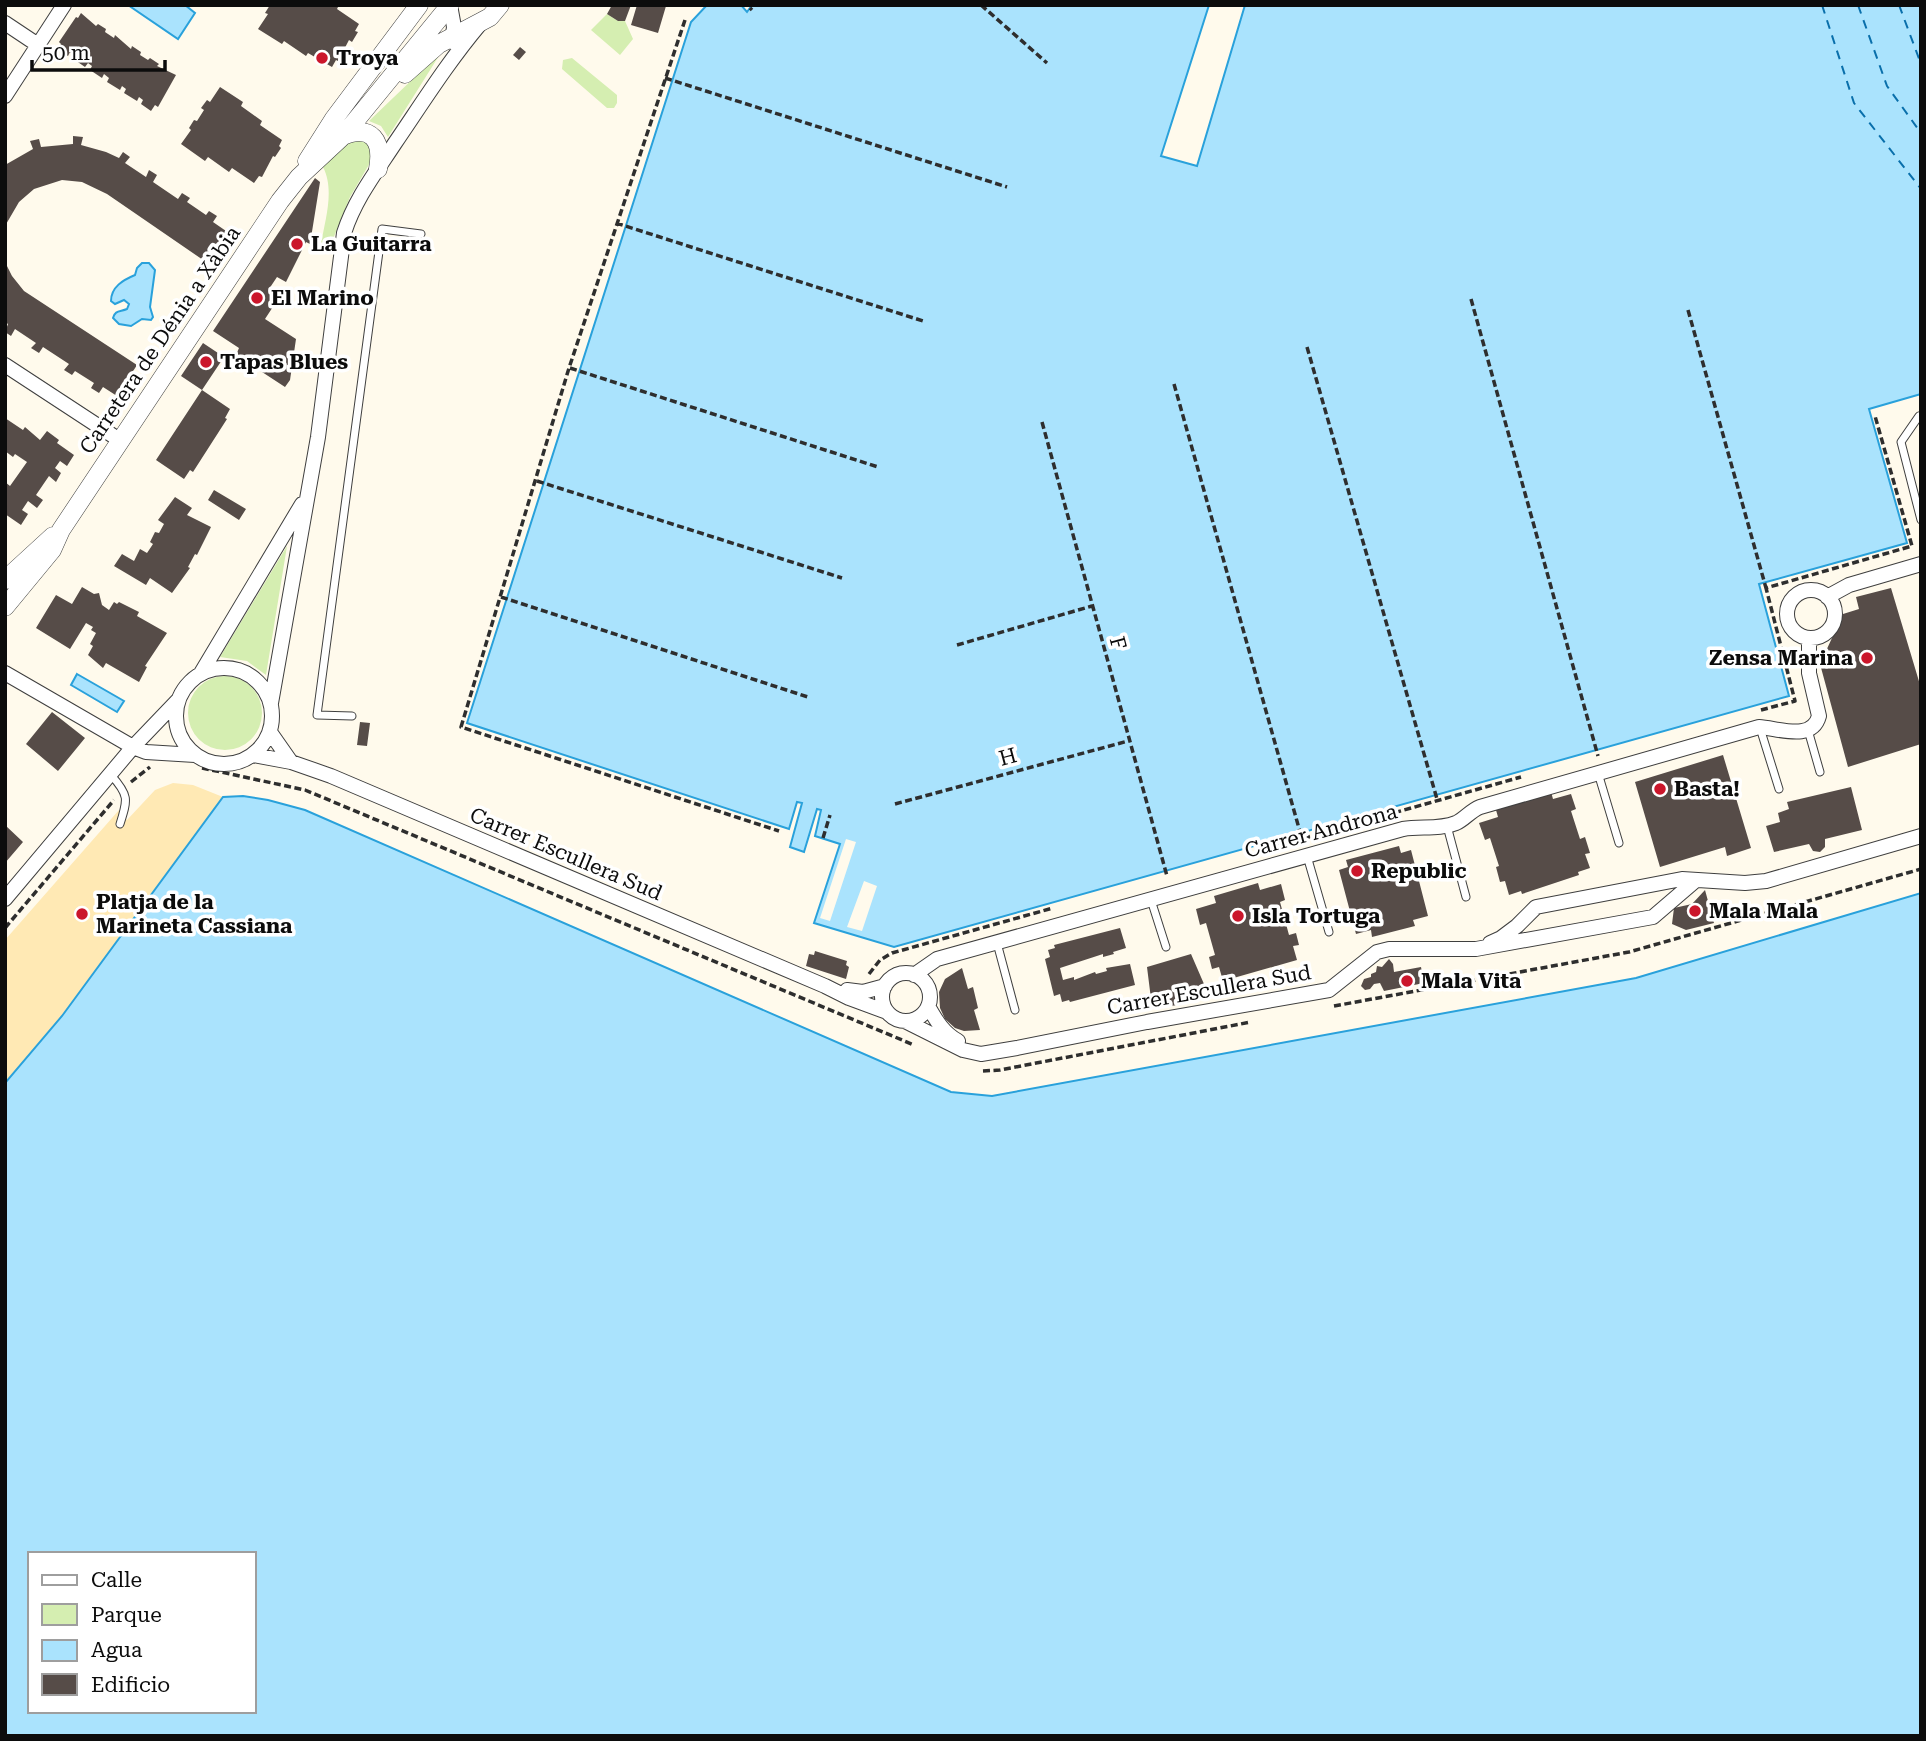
<svg xmlns="http://www.w3.org/2000/svg" width="1926" height="1741" viewBox="0 0 1926 1741" font-family="'Roboto Serif',serif">
<rect width="100%" height="100%" fill="#fffaec"/>
<path fill="#d5eeb1" d="M607,14l11,7h7l8,18 -13,16 -29,-25z
M442,51l-54,86 -7,-11 -12,-5z
M572,58l45,37v8l-3,5h-7l-45,-39 1,-9z
M354,136l10,1 10,19 -24,41 -17,42 -12,5c4,-24 14,-54 2,-77z
M287,546l-21,129 -19,-14 -27,-4z
M188 713a37 37 0 1 1 74 0a37 37 0 1 1-74 0Z"/>
<path fill="#ffe9b4" d="M173,783l20,2 30,12 -161,219 -57,67v-143l114,-130 8,10 28,-30z"/>
<path fill="#aae3fd" stroke="#29a1db" stroke-width="2" fill-rule="evenodd" d="M128,5h57l10,8 -17,26z
M707,5h34l6,7 5,-7h457l-48,151 36,10 48,-161h676v389l-52,15 38,134 -148,41 30,112 -895,251 -80,-24 26,-79 -25,-8 6,-26 -4,-1 -13,43 -14,-5 12,-44 -5,-1 -8,27 -322,-106 224,-701z
M142,263h7l6,7 -5,37 3,10 -2,3 -9,-1 -11,7 -12,-2 -6,-6c2,-8 7,-6 14,-9l2,-5 -5,-4 -9,4 -4,-3c0,-14 12,-21 24,-26l2,-7z
M77,674l47,27 -7,11 -46,-27z
M243,796l25,4 37,10 646,282 41,4 644,-118 285,-85v843h-1916v-653l57,-67 161,-219zM30,1554h224v157h-224z"/>
<path fill="#fffaec" d="M846,839l10,3 -26,79 -10,-3z
M864,881l13,5 -15,45 -15,-4z"/>
<g fill="none" stroke-linecap="round" stroke-linejoin="round">
<path stroke="#096fab" stroke-width="2" stroke-dasharray="9 7" stroke-linecap="butt" d="M1822,5l32,98 67,86
M1858,5l29,81 34,47
M1899,5l22,59"/>
</g>
<path fill="#564c48" d="M270,5h69l-2,4 22,15 -4,7 3,1 -6,10 -3,-2 -11,21 -2,-1 -4,7 -24,-14 -2,3 -22,-15 -2,3 -24,-15 10,-15 -3,-1z
M612,5h19l-6,16h-7l-11,-7z
M637,5l29,1 -8,27 -27,-8z
M81,13l15,13 2,-2 8,5 -1,3 9,6 1,-3 16,14 1,-3 9,6 -1,3 8,5 2,-2 9,6 -2,2 19,9 -18,32 -3,-2 -4,6 -10,-7 2,-4 -4,-3 -2,4 -13,-8 2,-4 -4,-3 -2,4 -13,-8 2,-4 -5,-4 -2,4 -12,-8 2,-4 -4,-3 -3,4 -13,-9 2,-3 -4,-3 -2,4 -10,-7 3,-5 -2,-2 17,-25 2,1z
M520,47l6,5 -7,8 -6,-5z
M220,87l23,15 -2,4 21,15 -2,4 22,15 -3,6 2,2 -6,9 -2,-1 -11,21 -3,-1 -5,7 -22,-15 -3,4 -21,-15 -3,4 -24,-17 10,-14 -2,-2 5,-8 3,1 7,-11 -3,-2 6,-8 3,2z
M73,136l10,1 -2,8 25,7 13,6 4,-6 7,5 -5,6 21,14 3,-7 8,5 -4,7 25,17 4,-6 8,5 -3,4 19,13 3,-4 8,5 -4,6 13,9 -20,31 -99,-68 -25,-12 -20,-2 -28,9 -15,13 -14,24v-61l28,-16 -3,-8 9,-2 2,8 32,-3z
M315,178l5,4 -10,62 -4,-2 -20,40 -9,-5 -8,12 11,7 -15,23 31,20 -6,41 -5,7 -49,-32 3,-7 -26,-17z
M5,262l7,14 12,15 113,74 -20,31 -14,-9 -4,6 -8,-5 3,-5 -19,-12 -3,4 -8,-5 5,-6 -26,-17 -4,6 -8,-5 5,-5 -21,-14 -4,7 -6,-4 3,-8 -3,-2z
M203,343l21,14 -22,33 -21,-14z
M202,390l28,19 -5,9 2,1 -34,53 -3,-2 -6,9 -28,-19z
M5,418l18,12 2,-3 15,13 7,-9 12,9 -2,3 17,12 -7,11 -7,-5 -5,7 6,5 -5,9 -7,-6 -13,19 7,5 -6,8 -9,-7 -6,9 6,4 -7,11 -16,-11v-32l5,4 17,-24 -12,-8 -2,3 -8,-6z
M214,490l32,19 -7,11 -31,-20z
M175,497l17,11 -5,7 24,12 -14,28 -2,-1 -7,13 2,1 -18,25 -22,-15 -4,7 -32,-19 8,-12 12,7 6,-12 7,4 6,-9 -3,-2 5,-10 4,1 5,-9 -6,-4z
M82,587l12,7 5,-1 3,12 7,5 5,-8 3,2 2,-2 20,10 -2,4 30,17 -22,33 2,1 -8,15 -33,-19 -3,5 -15,-13 5,-9 -3,-2 6,-11 -5,-3 2,-3 -7,-4 -16,26 -34,-21 20,-33 16,9z
M1891,588l30,100v56l-73,23 -28,-103 23,-50 16,-5 -3,-12z
M52,712l33,26 -27,33 -32,-27z
M360,722l10,1 -3,23 -10,-1z
M1723,755l28,93 -24,8 -2,-9 -65,20 -25,-85z
M1851,787l11,43 -37,9v8l-5,5 -7,-1 -4,-7 -35,8 -8,-26 14,-4 -2,-9 11,-4 -2,-7z
M1551,792l2,7 18,-5 5,15 -5,2 9,28 5,-2 5,16 -5,1 5,14 -12,4 1,3 -57,19 -1,-3 -12,4 -4,-14 -5,1 -4,-15 3,-1 -9,-28 -5,2 -6,-17 19,-6 -2,-7z
M5,825l18,17 -18,21z
M1399,846l2,7 10,-3 17,66 -15,4 2,6 -43,11 -1,-7 -15,4 -17,-64 9,-3 -2,-7z
M1258,883l2,7 21,-6 4,16 -5,2 9,33 7,-2 3,12 -6,1 4,14 -74,21 -4,-14 -7,2 -3,-12 6,-2 -9,-32 -6,2 -4,-16 20,-6 -2,-7z
M1705,890l9,33 -28,7 -14,-6 2,-16 18,-4z
M1120,928l6,20 -13,4 1,2 -11,3v-3l-43,14 3,12 11,-3v3l21,-8 1,2 11,-3 -1,-3 24,-4 5,21 -65,17 -1,-2 -7,2 -2,-8 -6,2 -9,-37 5,-2 -2,-7 7,-2 -1,-3z
M815,951l32,10 -1,4 3,2 -3,12 -40,-13 3,-12 5,1z
M1191,954l13,30 -4,1 1,7 -9,3 1,4 -12,6 -13,1 -2,-4 -9,2 -2,-7 -4,2 -4,-32z
M1389,959l4,5 1,8 27,-5 3,16 -40,8 -4,-8 -6,1 -4,5 -5,1 -4,-4 3,-7 7,-2v-3l5,-2 1,-6 5,1z
M962,968l6,21 5,-2 5,21 -4,2 6,20 -16,1 -9,-3 -10,-9 -5,-11 -1,-16 6,-13z"/>
<g fill="none" stroke-linecap="round" stroke-linejoin="round">
<defs>
<path id="service" d="M1919,416l-18,26 20,78
M352,716l-35,-1 65,-486 39,5
M1760,728l19,61
M1808,730l12,42
M1598,773l21,70
M111,775c18,20 17,24 9,49
M1447,826l19,71
M1307,856l22,76
M1151,900l15,47
M997,943l18,67"/>
<path id="minor" d="M450,5l4,22 -2,15
M5,23l33,22
M5,96l59,-91
M5,365l116,76
M1787 614a24 24 0 1 1 48 0a24 24 0 1 1-48 0Z
M1827,597l22,-12 72,-21
M176 716a48 48 0 1 1 96 0a48 48 0 1 1-96 0Z
M5,673l128,74 13,5 49,3
M201,673l101,-169
M271,703l47,-266 26,-204c11,-34 32,-61 51,-90 28,-41 53,-81 85,-119
M270,732l21,30
M253,755l38,7 40,14 494,210 24,12 38,14
M5,899l128,-152 46,-48
M1490,943l11,-5 16,-12 19,-19 146,-28 63,4 21,-2 155,-45
M882 997a24 24 0 1 1 48 0a24 24 0 1 1-48 0Z
M914,975l23,-16 466,-130c18,-3 36,1 53,-6 9,-4 14,-12 24,-16l279,-80c19,1 53,15 60,-11l-10,-43v-35
M847,990l16,2 22,-6
M928,1006c8,14 15,27 30,35
M905,1021l58,29 18,4 36,-6 130,-26 182,-32 48,-38 12,-3h87l177,-32 42,-36"/>
<path id="tertiary" d="M405,74l34,-30 51,-27 10,-12
M343,136c29,-12 40,5 35,33
M307,161l26,-41 86,-115
M5,580l48,-44
M5,607l47,-57 9,-20 219,-329 19,-24 44,-41 107,-131"/>
</defs>
<use href="#service" stroke="#3f3f3f" stroke-width="9"/>
<use href="#minor" stroke="#3f3f3f" stroke-width="16"/>
<use href="#tertiary" stroke="#3f3f3f" stroke-width="19"/>
<path stroke="#2e2e2e" stroke-width="3.5" stroke-dasharray="7 3.5" stroke-linecap="butt" d="M981,5l66,58
M750,8l2,2
M685,20l-116,348 -108,359 318,104
M665,78l342,109
M616,223l307,98
M1471,299l127,457
M1688,310l78,278
M1307,347l130,452
M570,368l308,99
M1174,384l128,455
M1042,422l125,454
M537,481l305,97
M501,597l307,100
M957,645l135,-39
M1761,710l34,-9 -29,-113 146,-42 -37,-130
M202,768l103,22 609,255
M131,782l19,-15
M895,804l233,-63
M823,838l7,-23
M1273,847l248,-70
M5,928l109,-128
M869,974l11,-14 12,-7 161,-45
M1334,1006l295,-54 292,-83
M983,1071l17,-1 251,-48"/>
<use href="#service" stroke="#fff" stroke-width="7"/>
<use href="#minor" stroke="#fff" stroke-width="14"/>
<use href="#tertiary" stroke="#fff" stroke-width="18"/>
</g>
<g fill="#cb162b" stroke="#fff" stroke-width="2.5">
<circle cx="322" cy="58" r="7"/>
<circle cx="297" cy="244" r="7"/>
<circle cx="257" cy="298" r="7"/>
<circle cx="206" cy="362" r="7"/>
<circle cx="1867" cy="658" r="7"/>
<circle cx="1660" cy="789" r="7"/>
<circle cx="1357" cy="871" r="7"/>
<circle cx="1695" cy="911" r="7"/>
<circle cx="82" cy="914" r="7"/>
<circle cx="1238" cy="916" r="7"/>
<circle cx="1407" cy="981" r="7"/>
</g>
<g text-anchor="middle" dominant-baseline="central" stroke-width="7" stroke-linejoin="round" paint-order="stroke">
<g font-size="21" font-weight="bold" fill="#0c0c0c" stroke="#fff" text-anchor="start">
<text x="336" y="58">Troya</text>
<text x="311" y="244">La Guitarra</text>
<text x="271" y="298">El Marino</text>
<text x="220" y="362">Tapas Blues</text>
<text x="1853" y="658" text-anchor="end">Zensa Marina</text>
<text x="1674" y="789">Basta!</text>
<text x="1371" y="871">Republic</text>
<text x="96" y="902">Platja de la<tspan x="96" dy="24">Marineta Cassiana</tspan></text>
<text x="1709" y="911">Mala Mala</text>
<text x="1252" y="916">Isla Tortuga</text>
<text x="1421" y="981">Mala Vita</text>
</g>
<g font-size="21" fill="#0c0c0c" stroke="#fff">
<text transform="translate(160 340) rotate(-56)">Carretera de Dénia a Xàbia</text>
<text transform="translate(1118 643) rotate(75)">F</text>
<text transform="translate(1008 757) rotate(-15)">H</text>
<text transform="translate(1321 831) rotate(-15)">Carrer Androna</text>
<text transform="translate(566 854) rotate(23)">Carrer Escullera Sud</text>
<text transform="translate(1209 990) rotate(-10)">Carrer Escullera Sud</text>
</g>
</g>
<rect width="1926" height="1741" fill="none" stroke="#0c0c0c" stroke-width="14"/>
<rect x="28" y="1552" width="228" height="161" fill="#ffffff" stroke="#9e9e9e" stroke-width="2"/>
<rect x="42" y="1575" width="35" height="10" fill="#ffffff" stroke="#9e9e9e" stroke-width="2"/>
<text x="91" y="1587" font-size="21" fill="#0c0c0c">Calle</text>
<rect x="42" y="1604" width="35" height="21" fill="#d5eeb1" stroke="#9e9e9e" stroke-width="2"/>
<text x="91" y="1622" font-size="21" fill="#0c0c0c">Parque</text>
<rect x="42" y="1640" width="35" height="21" fill="#aae3fd" stroke="#9e9e9e" stroke-width="2"/>
<text x="91" y="1657" font-size="21" fill="#0c0c0c">Agua</text>
<rect x="42" y="1674" width="35" height="21" fill="#564c48" stroke="#9e9e9e" stroke-width="2"/>
<text x="91" y="1692" font-size="21" fill="#0c0c0c">Edificio</text>
<path d="M32 60v10h133v-10" fill="none" stroke="#0c0c0c" stroke-width="3.5"/>
<text x="42" y="60" font-size="21" fill="#0c0c0c" stroke="#ffffff" stroke-width="5" paint-order="stroke">50 m</text>
</svg>
